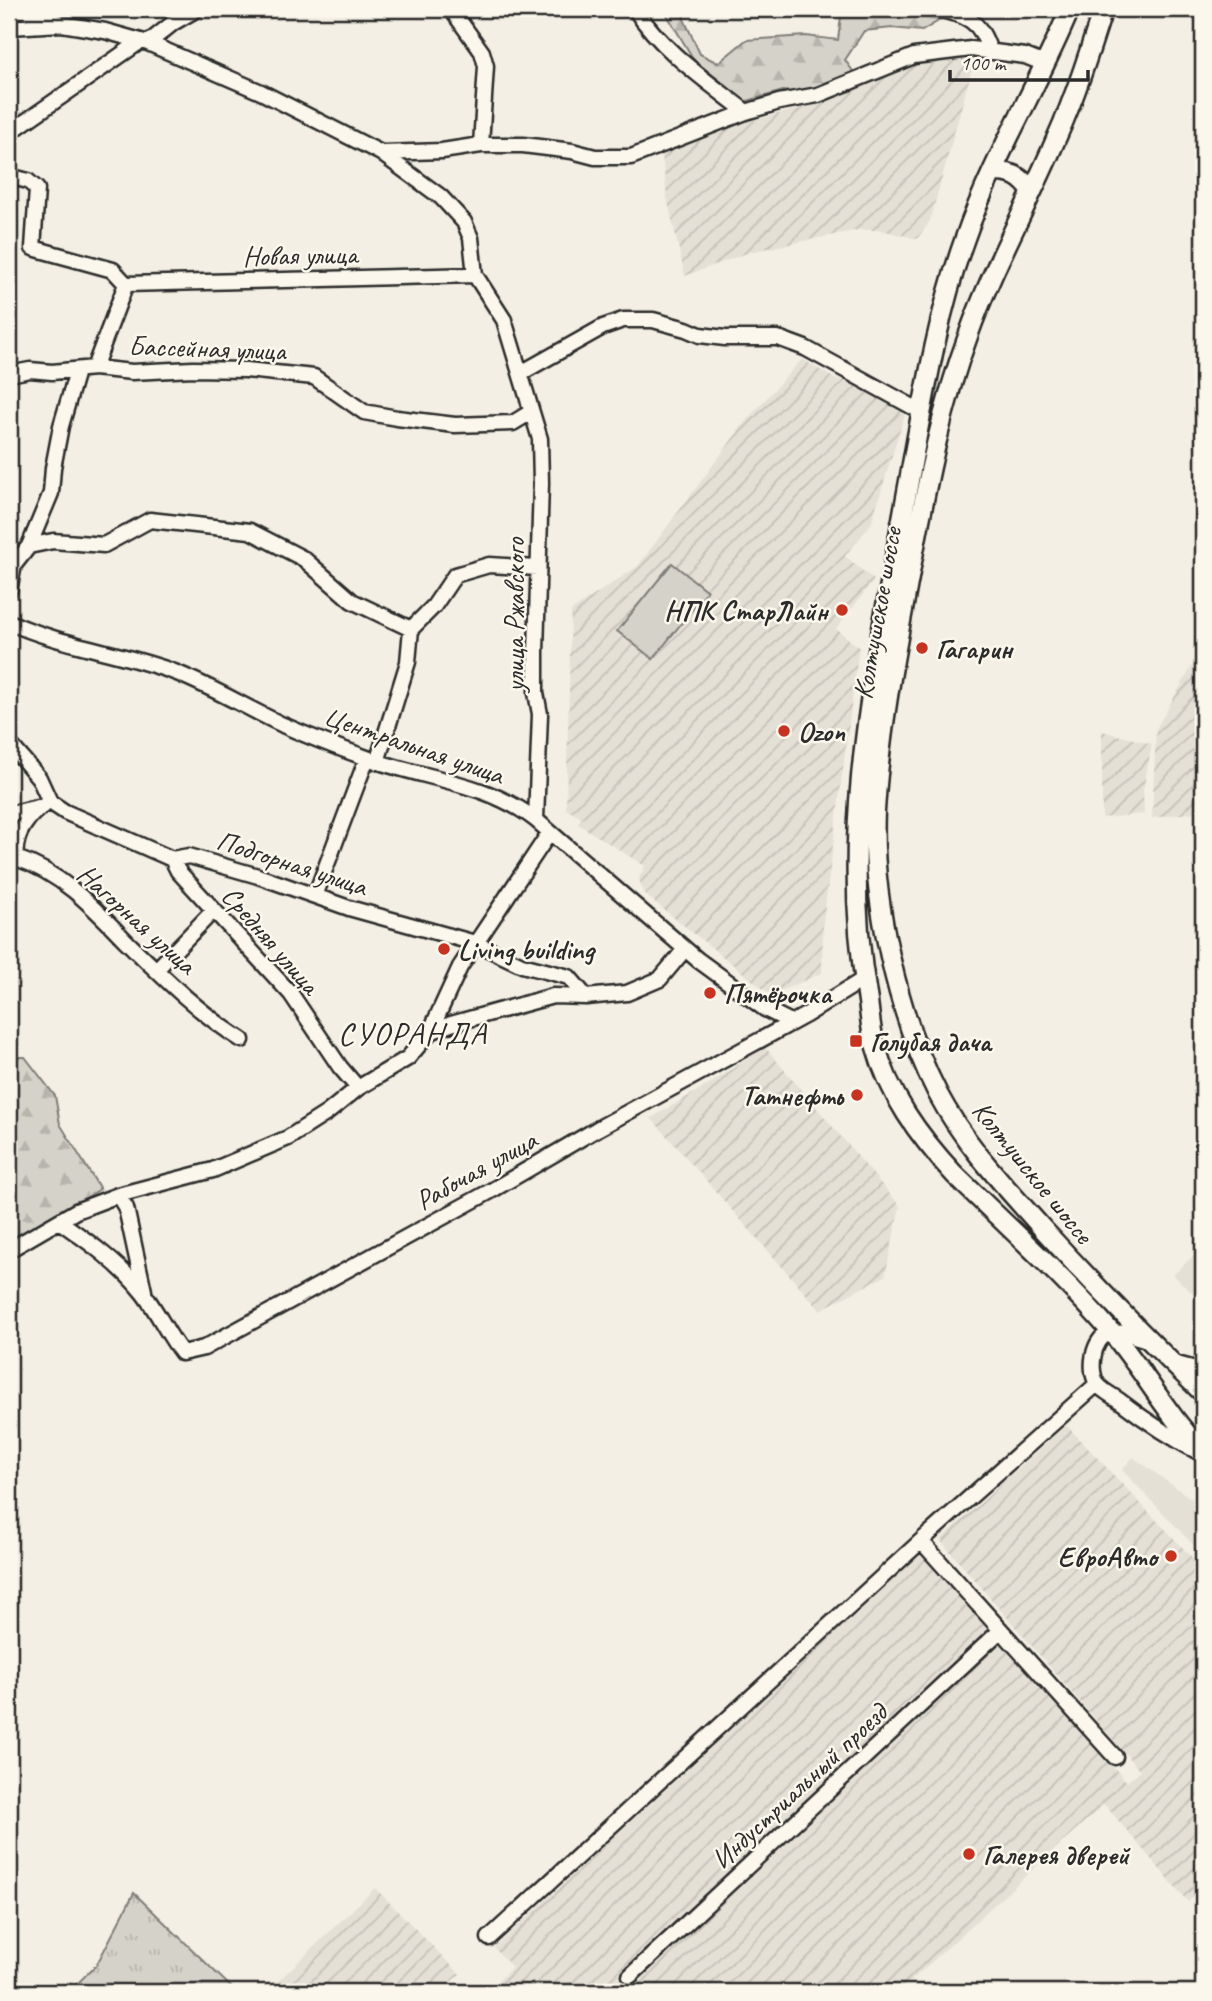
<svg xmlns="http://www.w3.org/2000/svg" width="1212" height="2001" viewBox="0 0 1212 2001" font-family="Caveat,sans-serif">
<defs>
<pattern id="industrial-furrows" width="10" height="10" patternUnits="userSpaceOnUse" patternTransform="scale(1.75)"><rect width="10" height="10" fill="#e4e0d6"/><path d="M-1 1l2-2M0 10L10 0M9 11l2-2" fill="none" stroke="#c4c0b8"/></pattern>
<pattern id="grass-tufts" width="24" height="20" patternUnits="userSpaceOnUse" patternTransform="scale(1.75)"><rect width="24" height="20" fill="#d5d2c9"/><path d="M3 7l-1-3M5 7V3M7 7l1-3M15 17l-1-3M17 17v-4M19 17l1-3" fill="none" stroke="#b7b4ad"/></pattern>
<pattern id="forest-firs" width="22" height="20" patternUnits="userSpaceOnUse" patternTransform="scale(1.75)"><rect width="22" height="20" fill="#d5d2c9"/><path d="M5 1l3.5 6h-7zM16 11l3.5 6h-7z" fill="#b7b4ad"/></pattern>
</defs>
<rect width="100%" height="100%" fill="#f3efe4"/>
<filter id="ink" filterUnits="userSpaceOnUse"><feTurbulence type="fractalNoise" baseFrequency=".0143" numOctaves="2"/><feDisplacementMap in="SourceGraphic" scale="14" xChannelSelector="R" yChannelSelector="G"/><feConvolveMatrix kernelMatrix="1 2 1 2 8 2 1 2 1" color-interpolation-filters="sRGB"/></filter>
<g filter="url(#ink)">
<path fill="#e4e0d6" d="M1203,1247v56l-30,-28z
M1133,1457l70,50v48l-81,-85z"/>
<path fill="url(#industrial-furrows)" d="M975,58l-45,163 -13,18 -36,-9h-23l-108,22 -65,24 -18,-78 -5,-43 63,-27 102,-27 93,-41z
M802,359l33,20 24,3 47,28 -35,114 -26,32 29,24 -38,49 23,18 -36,275 -1,51 -51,22 -128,-102 -4,-15 6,-12 -67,-42 4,-6 -16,-9 5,-198 67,-45 107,-144z
M1203,647v164l-51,7 4,-89z
M1102,731l50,13 -9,47 1,23 -42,4z
M765,1047l135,159 -15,70 -65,34 -169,-192 63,-37z
M1066,1425l137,144v319l-15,14 -84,-98 -205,188h-411l24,-25 -18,-19 426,-394 207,228 13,-11 -200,-231z
M375,1888l85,86 -21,18h-172z"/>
<path fill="url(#grass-tufts)" stroke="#807e7a" stroke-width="2" d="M134,1893l102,99h-167l28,-28z"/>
<path fill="url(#forest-firs)" stroke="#807e7a" stroke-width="2" d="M669,9h21l-7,8 17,37 18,9 28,-23 60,-4 32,4 4,-31h17l81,11 -18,11 -30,-3 -28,3 -19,29 10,14 -53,19 -19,-2 -39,11 -50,-42 -28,-47z
M9,1057h16l30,39 5,28 40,65 -91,57z"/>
<path fill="#d5d2c9" stroke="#807e7a" stroke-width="2" d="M672,563l35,28 -54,68 -36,-28z"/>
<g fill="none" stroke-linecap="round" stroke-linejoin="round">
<defs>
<path id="minor" d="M9,9l14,2 35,11
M451,9l31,43 4,14 -5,79
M635,9c27,42 72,72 111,103
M936,9c31,7 44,10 54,43
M9,27l53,-3 43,7 43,12 113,49 120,61 60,44 23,25 7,16 4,37 29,45 36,119 1,44 -5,169v41l4,21 -4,106
M148,43l25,-20 24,-14
M9,133l132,-92
M383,153l59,-2 39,-6h42l49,6 23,6h36l115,-45 33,-10 39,-7 96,-39 57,-7 54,7 20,8
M9,176l19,5 9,8 -4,59 80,22 13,14 -32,84
M126,284l349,-9
M521,373l82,-46 20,-7h30l33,9 14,6 25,3h53l27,10 117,64
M9,374l21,-4 22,2 42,-4 38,4 61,-3 53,1 68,7 50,35 33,6 58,7 58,-2 18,-11
M29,546l22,-53 2,-25 8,-42 16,-55
M9,591l5,-26 15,-19 24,-5 51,4 46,-25 100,11 54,28 48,42 59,28
M9,622c53,24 113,30 168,51 37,15 70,35 106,52 27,12 56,23 84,33 57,21 120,24 169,62l162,140 67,49 26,13
M9,743l30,35 11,24 15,10 107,47 17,-3 69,20 91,32 126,35 47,22 47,12 17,20
M377,762l31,-100 3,-33 23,-23 21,-31 34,-10 48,3
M50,802c-21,10 -37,33 -34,56 46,15 78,50 111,84 36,35 73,72 115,98
M9,814l29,-7
M172,859l6,12 113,123 49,73 18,21
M315,896l52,-138
M156,970l57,-59
M430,1032l30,-65 90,-135
M118,1195l8,13 18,83
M59,1221c30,21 61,43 84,72 15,19 24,41 39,60l22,-5 285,-156 108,-63 209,-114 58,-36
M9,1250l67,-39 42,-16 95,-25 75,-32 39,-25 31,-25 50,-30 22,-26 21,-8 102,-28 33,1 41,-4 33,-14 25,-30
M1147,1340c-12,-4 -25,-9 -37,-7 -18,5 -22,39 -12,52 5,6 15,11 22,16 26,20 53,38 82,53
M1173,1363l30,8
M921,1541l194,216
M489,1938l432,-397 176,-157
M630,1976l371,-346"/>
<path id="major" d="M1070,9c-32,77 -77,149 -105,229 -31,86 -44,180 -61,270 -29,160 -66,324 -37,487 3,16 3,34 8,49 14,51 43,91 79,130 53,52 110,103 158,159 32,38 56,84 91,118
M1103,9c-14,44 -28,88 -47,130 -28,66 -64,129 -88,197 -28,75 -42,153 -57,231 -15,81 -31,162 -36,244 -4,87 23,206 63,283 27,51 66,91 104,134 52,57 105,111 161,165
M992,172c19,-1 29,4 40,20"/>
</defs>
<use href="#minor" stroke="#2b2b2b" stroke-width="19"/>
<use href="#major" stroke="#2b2b2b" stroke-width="23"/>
<use href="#minor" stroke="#fbf7ec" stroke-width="14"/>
<use href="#major" stroke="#fbf7ec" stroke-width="18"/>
</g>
</g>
<g fill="#c8321e" stroke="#fbf7ec" stroke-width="2.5">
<circle cx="842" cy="610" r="7"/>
<circle cx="922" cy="648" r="7"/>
<circle cx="784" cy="731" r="7"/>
<circle cx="444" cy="949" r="7"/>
<circle cx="710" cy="993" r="7"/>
<rect x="849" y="1034" width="14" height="14" rx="3.5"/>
<circle cx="857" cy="1095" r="7"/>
<circle cx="1171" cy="1556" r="7"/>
<circle cx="969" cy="1854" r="7"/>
</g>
<g text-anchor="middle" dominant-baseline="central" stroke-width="5" stroke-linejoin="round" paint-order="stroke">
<g font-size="28" fill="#2b2b2b" stroke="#fbf7ec">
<text transform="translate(300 255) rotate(-1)">Новая улица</text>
<text transform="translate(207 348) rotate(2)">Бассейная улица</text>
<text transform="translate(877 613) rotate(-80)">Колтушское шоссе</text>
<text transform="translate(514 615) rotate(-90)">улица Ржавского</text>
<text transform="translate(414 745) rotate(19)">Центральная улица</text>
<text transform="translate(292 863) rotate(18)">Подгорная улица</text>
<text transform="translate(137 919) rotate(42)">Нагорная улица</text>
<text transform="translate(271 940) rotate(49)">Средняя улица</text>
<text transform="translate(476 1170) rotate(-29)">Рабочая улица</text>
<text transform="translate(1033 1172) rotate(51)">Колтушское шоссе</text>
<text transform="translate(799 1786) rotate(-43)">Индустриальный проезд</text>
</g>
<g font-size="28" font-weight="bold" fill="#2b2b2b" stroke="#fbf7ec" text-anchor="start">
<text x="828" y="610" text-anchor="end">НПК СтарЛайн</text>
<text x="936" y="648">Гагарин</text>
<text x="798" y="731">Ozon</text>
<text x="458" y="949">Living building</text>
<text x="724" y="993">Пятёрочка</text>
<text x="870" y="1041">Голубая дача</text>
<text x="843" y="1095" text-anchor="end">Татнефть</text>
<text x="1157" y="1556" text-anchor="end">ЕвроАвто</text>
<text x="983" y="1854">Галерея дверей</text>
</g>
<g font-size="32" letter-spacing="2" fill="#2b2b2b" stroke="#fbf7ec">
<text x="413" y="1033">СУОРАНДА</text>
</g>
</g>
<rect width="1212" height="2001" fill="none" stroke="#fbf7ec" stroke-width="35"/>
<rect x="18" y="18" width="1177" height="1966" fill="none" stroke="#2b2b2b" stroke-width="2.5" filter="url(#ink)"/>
<path d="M950 70v10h138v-10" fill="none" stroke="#2b2b2b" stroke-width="3.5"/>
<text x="960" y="70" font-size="21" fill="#2b2b2b" stroke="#fbf7ec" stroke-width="5" paint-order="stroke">100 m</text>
</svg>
